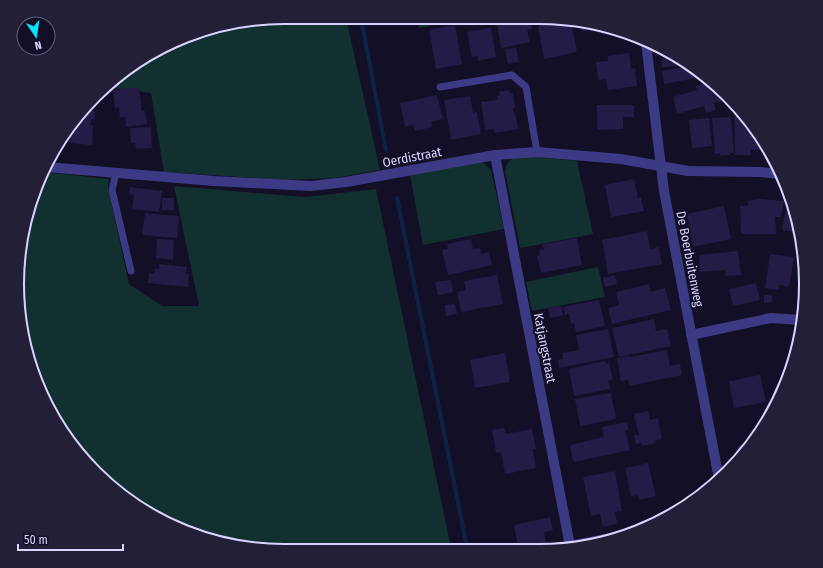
<svg xmlns="http://www.w3.org/2000/svg" width="823" height="568" viewBox="0 0 823 568" font-family="'Fira Sans Condensed',sans-serif">
<rect width="100%" height="100%" fill="#130f26"/>
<path fill="#12302f" d="M284,17l62,1 34,152 -45,8 -47,2 -124,-8 -13,-79 -44,-6 29,-25 79,-36z
M418,19l40,1 -39,8z
M526,156l51,5 16,73 -73,14 -15,-77c3,-13 8,-14 21,-15z
M479,163h5l7,7 13,59 -81,16 -13,-70z
M43,172l66,7 -1,9 21,96 33,22h37l-25,-120 131,11 71,-8 75,359 -167,3 -52,-5 -50,-15 -47,-25 -40,-33 -50,-71 -23,-66 -3,-87 18,-67z
M598,267l7,30 -73,14 -6,-29z"/>
<g fill="none" stroke-linecap="round" stroke-linejoin="round">
<path stroke="#0c2248" stroke-width="4" d="M361,18l25,132
M397,198l70,350"/>
</g>
<path fill="#241b47" d="M511,21h19l2,8 -5,1 3,12 -29,6 -4,-25z
M544,21l27,1 6,30 -33,7 -6,-33 7,-2z
M579,22h7l2,8 -6,2z
M455,25l7,39 -26,5 -7,-39z
M491,28l5,29 -18,4v-5l-6,1 -5,-25z
M516,47l3,15 -11,2 -3,-14z
M665,50l7,3 16,12 -26,2 -1,-8 5,-1z
M629,53l2,16 4,-1 2,18 -29,4 -2,-11 -8,1 -2,-18 12,-1v-5z
M690,66l4,4 2,8 -32,6 -2,-13z
M711,82l12,9 2,9 -11,3 2,7 -10,3 -2,-7 -27,8 -4,-17 24,-7 -1,-4z
M139,87l3,24h3l2,13 -21,3 -1,-10 -5,1 -1,-11 -4,1 -2,-18z
M509,90l1,4 3,-1 2,15h-2l2,8 1,-1 2,14 -23,4 -1,-4 -9,1 -4,-28 17,-2 -1,-4 3,-1 -1,-3z
M437,95l6,24 -12,3 1,5 -17,4 -2,-6 -8,2 -5,-24z
M470,96l3,17 4,-1 4,22 -30,6 -7,-40z
M734,103l27,33 1,14h-11v5h-16z
M597,105h37v12h-11v12l-26,1z
M82,110l13,1v8h-4l-1,6h3l-1,20 -23,-2 2,-15 7,-12h4z
M731,117l3,36h-4v2l-10,1v-3l-5,1 -3,-36z
M709,118l3,28 -20,2 -3,-28z
M151,127l1,21 -16,1 -1,-6h-4l-1,-15z
M634,179l4,19h3l3,13 -33,6 -6,-32z
M130,187l32,4 -3,21 -27,-3 2,-14 -5,-1z
M162,198h12v12h-12z
M760,199l24,2 -3,16h-6l1,17h-35l-1,-28h8v-5z
M787,204l6,1 8,28 -19,-3z
M724,206l7,33 -38,8 -6,-33z
M145,213l34,3 -2,22 -35,-3z
M647,231l3,18 9,-2 3,17 -54,10 -6,-34z
M577,238l5,27 -41,8 -4,-17 3,-1 -1,-5h5l-1,-6z
M157,239l17,1 -1,20 -17,-2z
M471,239l2,10 7,-1 1,6 8,-2 3,13 -44,10 -6,-25 6,-1 -1,-5z
M738,251l3,24 -15,1 -1,-6 -25,2 -1,-17z
M770,254l24,3 -5,30 -10,-2v5l-14,-2z
M159,264l28,3 -1,7h3l-1,13 -40,-4 1,-10 5,1 1,-6 4,1z
M804,266l1,11 1,4 -5,-1z
M497,275l6,29 -42,8 -4,-20 9,-2 -2,-9z
M615,275l2,9 -12,3 -2,-9z
M451,280l2,12 -15,3 -3,-13z
M756,283l4,17 -27,6 -4,-17z
M649,284l2,8 14,-4 6,22 -59,14 -4,-16 11,-3 -3,-13z
M764,295h8v7l-8,1z
M599,300l6,26 -29,6 -2,-9 -3,1 -2,-10 -4,1 -2,-8z
M455,304l2,10 -11,2 -1,-11z
M561,306l2,9 -13,3 -2,-10z
M654,319l2,12 11,-2 4,17 -52,11 -7,-29z
M608,329l6,28 -55,11 -1,-8 5,-1 -1,-6 17,-3 -3,-15z
M667,350l3,16 10,-2 2,11 -53,11 -1,-6 -7,1 -4,-23 13,-2v1z
M505,353l5,29 -35,6 -5,-28z
M794,358l-4,13 -2,-12z
M605,361l1,3 3,-1 4,16 -5,2 2,8 -36,7 -5,-27z
M760,375l6,27 -32,6 -5,-27z
M611,393l5,26 -36,7 -5,-27z
M648,411l2,9 8,-2 4,21 -7,2 1,2 -14,3 -1,-3 -5,1 -2,-9h5l-5,-21z
M627,422l2,8h-4l5,20 -57,12 -3,-17 34,-8 -2,-10z
M504,428l2,6 26,-5 4,20h-3l3,19 -31,6 -4,-22 -5,1 -4,-23z
M752,443l-13,16 -2,-13z
M648,463l8,33 -17,4 -1,-5 -7,2 -6,-29z
M615,471l7,40 -7,1 2,12 -14,3 -3,-13 -9,2 -8,-39z
M550,517l3,13 -9,2 3,15h-29l-4,-22z"/>
<g fill="none" stroke-linecap="round" stroke-linejoin="round">
<path stroke="#3d3a85" stroke-width="7" d="M440,87l72,-12 14,12 11,65
M116,173l-4,17 19,81"/>
<path stroke="#3d3a85" stroke-width="10" d="M646,43l18,148 55,288
M495,155l75,391
M46,167l168,14 97,5 35,-4 149,-27 42,-3 84,7 67,12 72,1 21,2
M691,335l80,-17 31,2
M570,546l51,-10"/>
</g>
<g text-anchor="middle" dominant-baseline="central" stroke-width="4" stroke-linejoin="round" paint-order="stroke">
<g font-size="13" fill="#d9d4ff" stroke="#130f26">
<text transform="translate(412 157) rotate(-11)">Oerdistraat</text>
<text transform="translate(690 259) rotate(79)">De Boerbuitenweg</text>
<text transform="translate(545 348) rotate(79)">Katjangstraat</text>
</g>
</g>
<path d="M0 0H823V568H0ZM284 24H539A260 260 0 0 1 799 284V284A260 260 0 0 1 539 544H284A260 260 0 0 1 24 284V284A260 260 0 0 1 284 24Z" fill="#231f37" fill-rule="evenodd"/>
<path fill="none" stroke="#d9d4ff" stroke-width="2" d="M284 24H539A260 260 0 0 1 799 284V284A260 260 0 0 1 539 544H284A260 260 0 0 1 24 284V284A260 260 0 0 1 284 24Z"/>
<g transform="translate(36 36) rotate(167)"><circle r="19" fill="#130f26" stroke="#625e7d"/>
<path d="M0-3L7 15L0 10L-7 15Z" fill="#00e5ff"/>
<text y="-6" font-size="11" font-weight="bold" text-anchor="middle" fill="#d9d4ff">N</text>
</g>
<path d="M18 544v6h105v-6" fill="none" stroke="#d9d4ff" stroke-width="2"/>
<text x="24" y="544" font-size="12" fill="#d9d4ff" stroke="#130f26" stroke-width="3" paint-order="stroke">50 m</text>
</svg>
